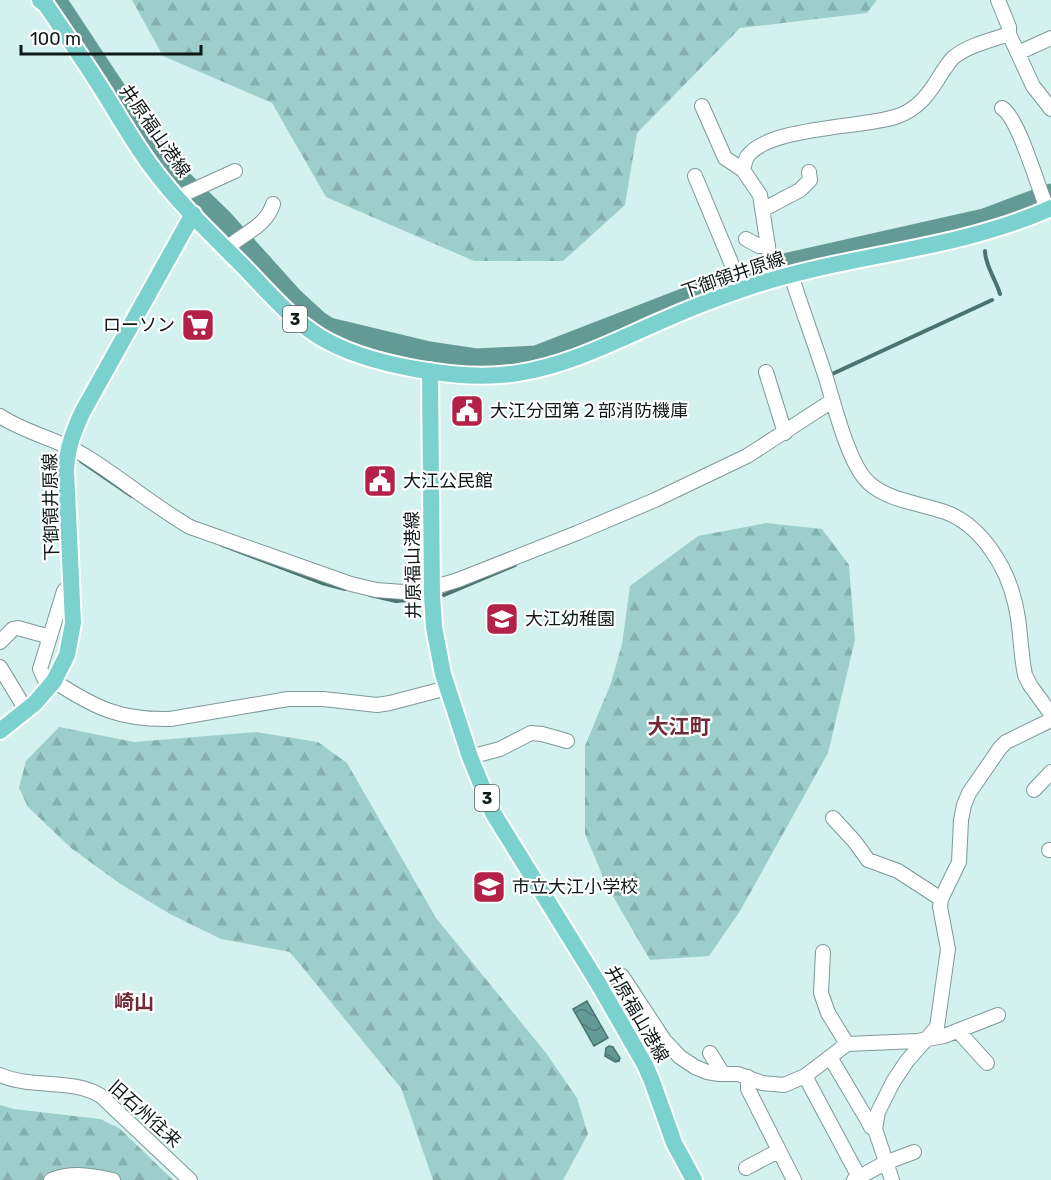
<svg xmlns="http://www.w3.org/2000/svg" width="1051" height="1180" viewBox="0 0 1051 1180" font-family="Rubik,'Noto Sans JP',sans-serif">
<defs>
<pattern id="forest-firs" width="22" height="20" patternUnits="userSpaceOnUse" patternTransform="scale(1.5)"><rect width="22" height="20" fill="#9dcecb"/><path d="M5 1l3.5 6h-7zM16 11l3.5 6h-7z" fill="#86b0ae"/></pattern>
<pattern id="water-waves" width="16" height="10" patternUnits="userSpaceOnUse" patternTransform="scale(1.5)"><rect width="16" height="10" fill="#649a96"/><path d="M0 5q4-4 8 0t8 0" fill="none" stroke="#517d79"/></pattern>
</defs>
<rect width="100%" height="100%" fill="#d3f2ef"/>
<path fill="url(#forest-firs)" d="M132,0h745l-10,13 -127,15 -103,105 -12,72 -62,56h-89l-148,-64 -54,-94 -109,-47z
M766,523l56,6 27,36 6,75 -27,113 -88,158 -31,45 -59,4 -43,-74 -22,-52v-88l26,-63 11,-39 8,-58 68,-50z
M59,727l75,15 122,-10 62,10 29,21 89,155 110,135 31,45 11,36 -25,46h-130l-32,-92 -111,-136 -69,-13 -51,-25 -51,-31 -48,-35 -43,-41 -9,-19 7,-27z
M0,1105l14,4 86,10 19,9 54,52h-173z"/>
<path fill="url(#water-waves)" stroke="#4a7370" stroke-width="1.5" d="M587,1001l21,37 -14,8 -21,-37z
M609,1046l4,1 7,11 -1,3 -4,1 -10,-6 1,-8z"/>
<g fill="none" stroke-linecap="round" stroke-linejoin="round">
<path stroke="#4a7370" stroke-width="4" d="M985,251c0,14 11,29 15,43
M830,375l162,-75
M81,461l51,35
M222,545l100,38 23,6
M370,595l26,6 23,-2
M444,595l71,-30"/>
<path stroke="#649a96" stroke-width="21" d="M56,0l107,162 59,57 71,79 25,23 11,7 100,24 47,7 60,-3 196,-76
M775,266l209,-47 67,-25
M741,277l23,-8"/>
<defs>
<path id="minor" d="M998,0l11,27v7l24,52 18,23
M1018,53l33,-15
M702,106l23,52 18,12 17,25 13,84
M1002,108c17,10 36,81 46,102
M743,170c1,-4 2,-9 4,-13 20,-30 113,-29 148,-40 24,-7 36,-26 48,-46 4,-5 7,-11 11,-14 15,-12 38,-17 55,-23
M695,176l47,113
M178,197l57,-26
M764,209l36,-19 10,-10 -1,-8
M746,239l13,7 9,-1
M226,249c17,-16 40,-22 47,-45
M791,275c11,34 24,69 35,103 8,26 23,88 43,105 20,18 51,20 76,29 36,13 62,55 70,91 6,23 5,48 10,72l5,10 21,29
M766,372l19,61
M0,416c27,18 59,23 87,41 35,22 67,49 103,70l161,57 25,6 27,2 29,-4 26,-8 119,-47 78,-33 92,-44 85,-55
M0,642l13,-13 5,-1 32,9
M0,667l26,43
M54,681c41,27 66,39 116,38l118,-20h35l54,6 13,-2 57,-15
M51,685l-6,-5 -5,-11 24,-78 8,-7
M470,757l30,-8 31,-16 11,1 25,7
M1034,790l17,-18
M833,818l22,24 13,18 30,11 43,28
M1049,850h2
M823,952l-2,41 7,20 19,31
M598,983l16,-8 8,1 42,64 16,17 15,10 12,5 12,2h19l24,9 22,2 21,-9 42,-32 70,-3 27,-5 54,-21
M958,1031l29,32
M710,1053l10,16 -1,5
M830,1057l38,64 3,6 4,2 17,51
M0,1075c32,14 72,3 101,21l89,84
M805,1076l54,101
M748,1077v12l46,91
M875,1129l3,-17 15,-30 14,-21 30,-34 11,-78 -8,-42 1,-8 18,-37 2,-42 3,-15 5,-12 31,-45 6,-6 45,-22
M746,1168l32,-17
M51,1180c21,-8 40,-5 62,0
M854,1180l31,-17 29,-11"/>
<path id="major" d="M40,0l6,5c17,25 34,50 50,75 19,29 35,59 55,86 27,37 62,70 94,102 24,25 46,51 75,69 48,29 144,45 198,36 51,-8 95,-31 141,-51 29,-13 60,-25 90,-35 98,-33 206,-36 302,-79
M430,371l2,224 2,32 9,47 27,83 23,56 105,170 47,82 7,16 22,62 20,37
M0,731l35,-28 19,-22 13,-26 6,-32 -7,-153c1,-22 8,-40 17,-59l110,-197"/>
</defs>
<use href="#minor" stroke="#7d9997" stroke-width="16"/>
<use href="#major" stroke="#fff" stroke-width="20"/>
<use href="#minor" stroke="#fff" stroke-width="14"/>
<use href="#major" stroke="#7ad1ce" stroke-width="16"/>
</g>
<defs>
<symbol id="supermarket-square" viewBox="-11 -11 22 22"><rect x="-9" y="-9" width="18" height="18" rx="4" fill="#b32149" stroke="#fff"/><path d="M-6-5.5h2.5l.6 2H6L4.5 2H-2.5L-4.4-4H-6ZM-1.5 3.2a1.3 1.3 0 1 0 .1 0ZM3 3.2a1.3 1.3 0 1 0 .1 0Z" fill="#fff"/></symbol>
<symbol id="civic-square" viewBox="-11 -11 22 22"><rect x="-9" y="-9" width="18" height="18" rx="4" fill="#b32149" stroke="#fff"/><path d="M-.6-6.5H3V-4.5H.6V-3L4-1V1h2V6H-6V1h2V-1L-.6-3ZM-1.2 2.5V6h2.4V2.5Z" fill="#fff"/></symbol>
<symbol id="school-square" viewBox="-11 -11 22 22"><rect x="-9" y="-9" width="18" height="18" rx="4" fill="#b32149" stroke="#fff"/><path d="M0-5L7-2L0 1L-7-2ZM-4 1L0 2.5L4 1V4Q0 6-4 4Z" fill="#fff"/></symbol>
</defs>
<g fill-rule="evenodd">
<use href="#supermarket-square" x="179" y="306" width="38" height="38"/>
<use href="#civic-square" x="448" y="392" width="38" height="38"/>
<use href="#civic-square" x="361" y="462" width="38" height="38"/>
<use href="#school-square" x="483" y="600" width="38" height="38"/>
<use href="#school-square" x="470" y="868" width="38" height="38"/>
</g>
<g text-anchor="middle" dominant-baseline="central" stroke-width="4.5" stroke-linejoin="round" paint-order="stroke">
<g fill="#fff" stroke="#565e5d" stroke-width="1.5">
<rect x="283" y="306" width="24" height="26" rx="4.5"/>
<rect x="475" y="785" width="24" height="26" rx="4.5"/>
</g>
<g font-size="16" font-weight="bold" fill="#0e1918">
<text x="295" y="319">3</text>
<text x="487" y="798">3</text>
</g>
<g font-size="18" fill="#0e1918" stroke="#fff">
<text transform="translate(155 131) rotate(55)">井原福山港線</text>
<text transform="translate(733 275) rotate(-19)">下御領井原線</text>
<text transform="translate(51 507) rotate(-91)">下御領井原線</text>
<text transform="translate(413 565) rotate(-91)">井原福山港線</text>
<text transform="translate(637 1014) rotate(60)">井原福山港線</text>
<text transform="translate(145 1114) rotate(42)">旧石州往来</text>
</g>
<g font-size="18" fill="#0e1918" stroke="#fff" text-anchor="start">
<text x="175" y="325" text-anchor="end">ローソン</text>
<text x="490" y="411">大江分団第２部消防機庫</text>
<text x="403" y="481">大江公民館</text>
<text x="525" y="619">大江幼稚園</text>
<text x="512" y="887">市立大江小学校</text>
</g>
<g font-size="20" font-weight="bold" fill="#712b38" stroke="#fff">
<text x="134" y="1002">崎山</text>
</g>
<g font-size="21" font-weight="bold" fill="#712b38" stroke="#fff">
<text x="679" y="726">大江町</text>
</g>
</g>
<path d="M21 45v9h180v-9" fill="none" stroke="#0e1918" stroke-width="3"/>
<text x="30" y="45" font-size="18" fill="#0e1918" stroke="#ffffff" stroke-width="4.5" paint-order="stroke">100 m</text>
</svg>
